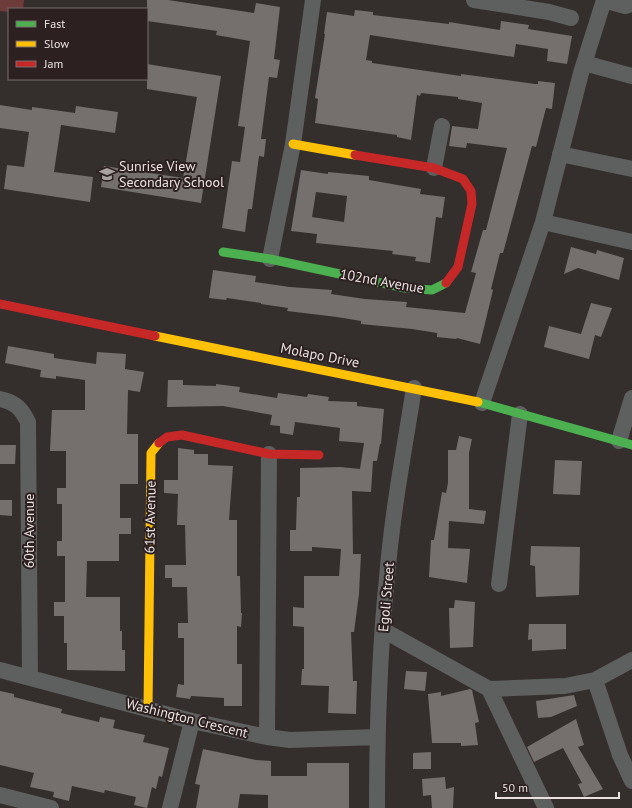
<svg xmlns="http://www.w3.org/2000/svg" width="632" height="808" viewBox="0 0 632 808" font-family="'PT Sans',sans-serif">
<rect width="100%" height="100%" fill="#342e2d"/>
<path fill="#6c3b3a" d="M0,0h24l-1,9h-14v3l-9,-1z"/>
<path fill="#756f6e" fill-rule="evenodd" d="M147,0h21l86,13 2,-10 24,4 -6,52 6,1 -3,18 -8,-1 -8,62h5l-2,18 -5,-1 -7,53h-4l-3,23 -23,-4 10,-67 8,1 5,-35 -7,-1 12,-85 -34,-6 1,-4 -70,-10z
M355,10l18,2v3l76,9v-2l51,8 1,-9 28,4 -1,4 44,7 -5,28 -20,-3 1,-12 -32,-5 -2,13 -144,-22 -4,25 6,1v2l89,13v-2l74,10h3v-3l17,2 -3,26 -6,-1 -10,39 -4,-1 -29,107h-3l-9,36 2,1 -13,54 -23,-6 -1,1 -19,-2v-4l-25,-4 -51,-5v-3l-24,-4 -50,-6 1,-3 -27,-4v-1l-34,-5 -1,2 -17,-2 4,-28 43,6 -1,6 35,5 42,3 -1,4 34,5 42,3 -1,5 59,6 11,-40 -5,-1 12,-42h3l21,-82 -40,-5 -1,5 -17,-2 3,-20 26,3 4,-26 -24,-4v-2l-37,-4 -1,3 -3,-1 -6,45 -14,-3v-2l-82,-12 3,-24 -3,-1 10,-64h-1l3,-22 27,4z
M147,64l74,12 -20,127 -100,-16 3,-21 79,12 14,-81 -50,-8z
M0,105l32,5v-3l43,6 1,-7 42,6 -3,21 -54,-8 -7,47 39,5 -3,25 -86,-13 3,-24 17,2 5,-35 -29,-4z
M301,170l27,4v-2l41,4v4l52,9 -1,5 25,3 -3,21 -6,-1 -6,46 -15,-2 1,-4 -24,-3 1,-3 -77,-8 1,-9 -26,-3zM316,192l31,4 -3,26 -32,-5z
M571,247l25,7 1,-4 27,8 -5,22 -41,-12 -14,6z
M591,303l21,5 -11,29 -6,-2 -6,24 -45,-12 5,-21 32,8z
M8,346l46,8v4l42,6 1,-12 29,2 -1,15 19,3 -4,20 -12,-2 -1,44h11v50h-18v34h11v16h-12v27h-32l-1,36h34v34h2v19h3v21l-58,-1v-27h-3v-27h-10v-14h11v-46h-8v-15h5v-37h-5v-16h9v-37h-16l2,-41h33v-30l-29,-4v3l-16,-2 1,-7 -36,-7z
M168,380h15v5l33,1v-2l24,3 -1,5 38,6 1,-5 29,4 1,-3 21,3 -1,4 29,1v4l27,3 -3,35h-1l-3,17h-4l-2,31 -19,-1 1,63h8l-2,40 -5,38h-3l2,49h4l-1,33 -28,-1 1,-27 -28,-1 1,-16h2v-42l-11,-1v-19l11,1v-32h35l2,-27 -29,-2v4h-22v-21h6l1,-33h3v-29l40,-1 20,2 4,-26 -25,-2 1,-13 -45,-6 -2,13 -13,-2v-7l-10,-1 2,-10 -49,-9 -56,1z
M459,436l13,3 -3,14v56l17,2 -2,13 -35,-3 -1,27 22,1 -3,34 -38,-6 2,-37h3l8,-48 4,1 2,-10v-33h8z
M0,445h16l-1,19h-15z
M178,448l16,2v4h14v11l25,1 -4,54h8v56h3l1,37h1l-1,14 -4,-1v38h5v42h-18v-8l-33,-2 -1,3 -14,-2 2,-13 6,1v-47h-6v-15h10l-1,-36h-15v-9h-7v-13h21l-1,-40h-8l1,-31 -14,-1v-13h14z
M555,460l27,1 -2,34 -27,-1z
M0,500h12v16l-12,-1z
M531,546l49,1 -1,48 -43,2 -1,-31 -5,-1z
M455,600l20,2 -2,45 -23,1 -1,-40h5z
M529,624h37v25l-34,2v-12l-4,1z
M406,671l21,1 -2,19 -21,-2z
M470,689l2,1 7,32 -4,1 3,22 -17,1v-3h-29l-4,-49 13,-2v4z
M0,691l14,3v3l48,12 -1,4 38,9 1,-5 15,3 -2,8 32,7 -2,7 26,6 -7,29 -3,-1 -3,13 -4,-2 -5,21 -13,-3 2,-8 -31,-7 -1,3 -32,-7 -3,15 -16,-4 1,-5 -24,-5 4,-14 -34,-8z
M574,695l3,11 -26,11 -13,1 -2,-17z
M576,719l8,26 -6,2 25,42 -19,8 -6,-13 4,-1 -19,-35 -29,14 -7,-15z
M203,749l53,11 15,1v15h36v-13h42v45h-81v-13l-28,-1 -2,14h-42l4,-23 -5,-1z
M431,752v17h-18v-16z
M445,777l1,12 8,-2 -1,21h-21l-1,-13 -8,1 -1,-17z"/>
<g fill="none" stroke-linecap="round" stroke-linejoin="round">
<path stroke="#5e5f5f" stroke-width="16" d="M474,0l75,12 22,6
M604,0l21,6 7,-2
M584,63l48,13
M560,154l72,15
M434,168l8,-42
M543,222l89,20
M270,259l23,-115 20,-144
M0,399c15,3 21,9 28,23l2,256
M482,403l61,-181 38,-149 23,-73
M619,441l13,-43
M499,584l21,-170
M383,630l106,59 57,119
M0,670l192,51 75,16 23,3 87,-3
M595,680l25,75 12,26
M489,689l76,-3 30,-6 37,-20
M267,737l2,-283
M0,795l51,13
M170,808l22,-87
M377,808c0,-77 2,-154 10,-230 5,-64 17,-127 27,-190"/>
<path stroke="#4caf50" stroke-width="9" d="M223,252l47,7 135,29 27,2 14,-7
M478,402l154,43"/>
<path stroke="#ffc107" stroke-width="9" d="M293,144l62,11
M155,336l323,66
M148,709l3,-256 8,-10"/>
<path stroke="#c62828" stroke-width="9" d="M355,155l79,13 29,11 8,12 1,13 -14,63 -12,16
M0,304l155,32
M159,443l8,-6 15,-2 87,19 50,1"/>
</g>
<defs>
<symbol id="school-bare" viewBox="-9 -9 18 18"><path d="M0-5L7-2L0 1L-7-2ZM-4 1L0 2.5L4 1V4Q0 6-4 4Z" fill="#aaa2a1" stroke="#2c2120" stroke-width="2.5" paint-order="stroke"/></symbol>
</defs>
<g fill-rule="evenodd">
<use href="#school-bare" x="96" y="163" width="22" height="22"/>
</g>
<g text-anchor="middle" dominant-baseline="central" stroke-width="4" stroke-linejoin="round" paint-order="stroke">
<g font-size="14" fill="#e9e1e0" stroke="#2c2120" text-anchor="start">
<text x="119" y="166">Sunrise View<tspan x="119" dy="16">Secondary School</tspan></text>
</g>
<g font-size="14" fill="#e9e1e0" stroke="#2c2120">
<text transform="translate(382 281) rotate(10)">102nd Avenue</text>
<text transform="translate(320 355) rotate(11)">Molapo Drive</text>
<text transform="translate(150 517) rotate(-89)">61st Avenue</text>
<text transform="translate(29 531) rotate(-90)">60th Avenue</text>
<text transform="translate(386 597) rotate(-85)">Egoli Street</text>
<text transform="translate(187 718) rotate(14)">Washington Crescent</text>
</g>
</g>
<rect x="8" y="8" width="140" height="72" fill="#2c2120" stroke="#786e6d"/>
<rect x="16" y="21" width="20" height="6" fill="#4caf50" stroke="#786e6d"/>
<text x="44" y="28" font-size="12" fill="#e9e1e0">Fast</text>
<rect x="16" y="41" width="20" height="6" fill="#ffc107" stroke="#786e6d"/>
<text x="44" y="48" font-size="12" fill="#e9e1e0">Slow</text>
<rect x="16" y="61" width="20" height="6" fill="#c62828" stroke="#786e6d"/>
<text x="44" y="68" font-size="12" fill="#e9e1e0">Jam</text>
<path d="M496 792v6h123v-6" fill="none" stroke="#e9e1e0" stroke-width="2"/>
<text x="502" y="792" font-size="12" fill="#e9e1e0" stroke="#2c2120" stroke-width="3" paint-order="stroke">50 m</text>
</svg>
